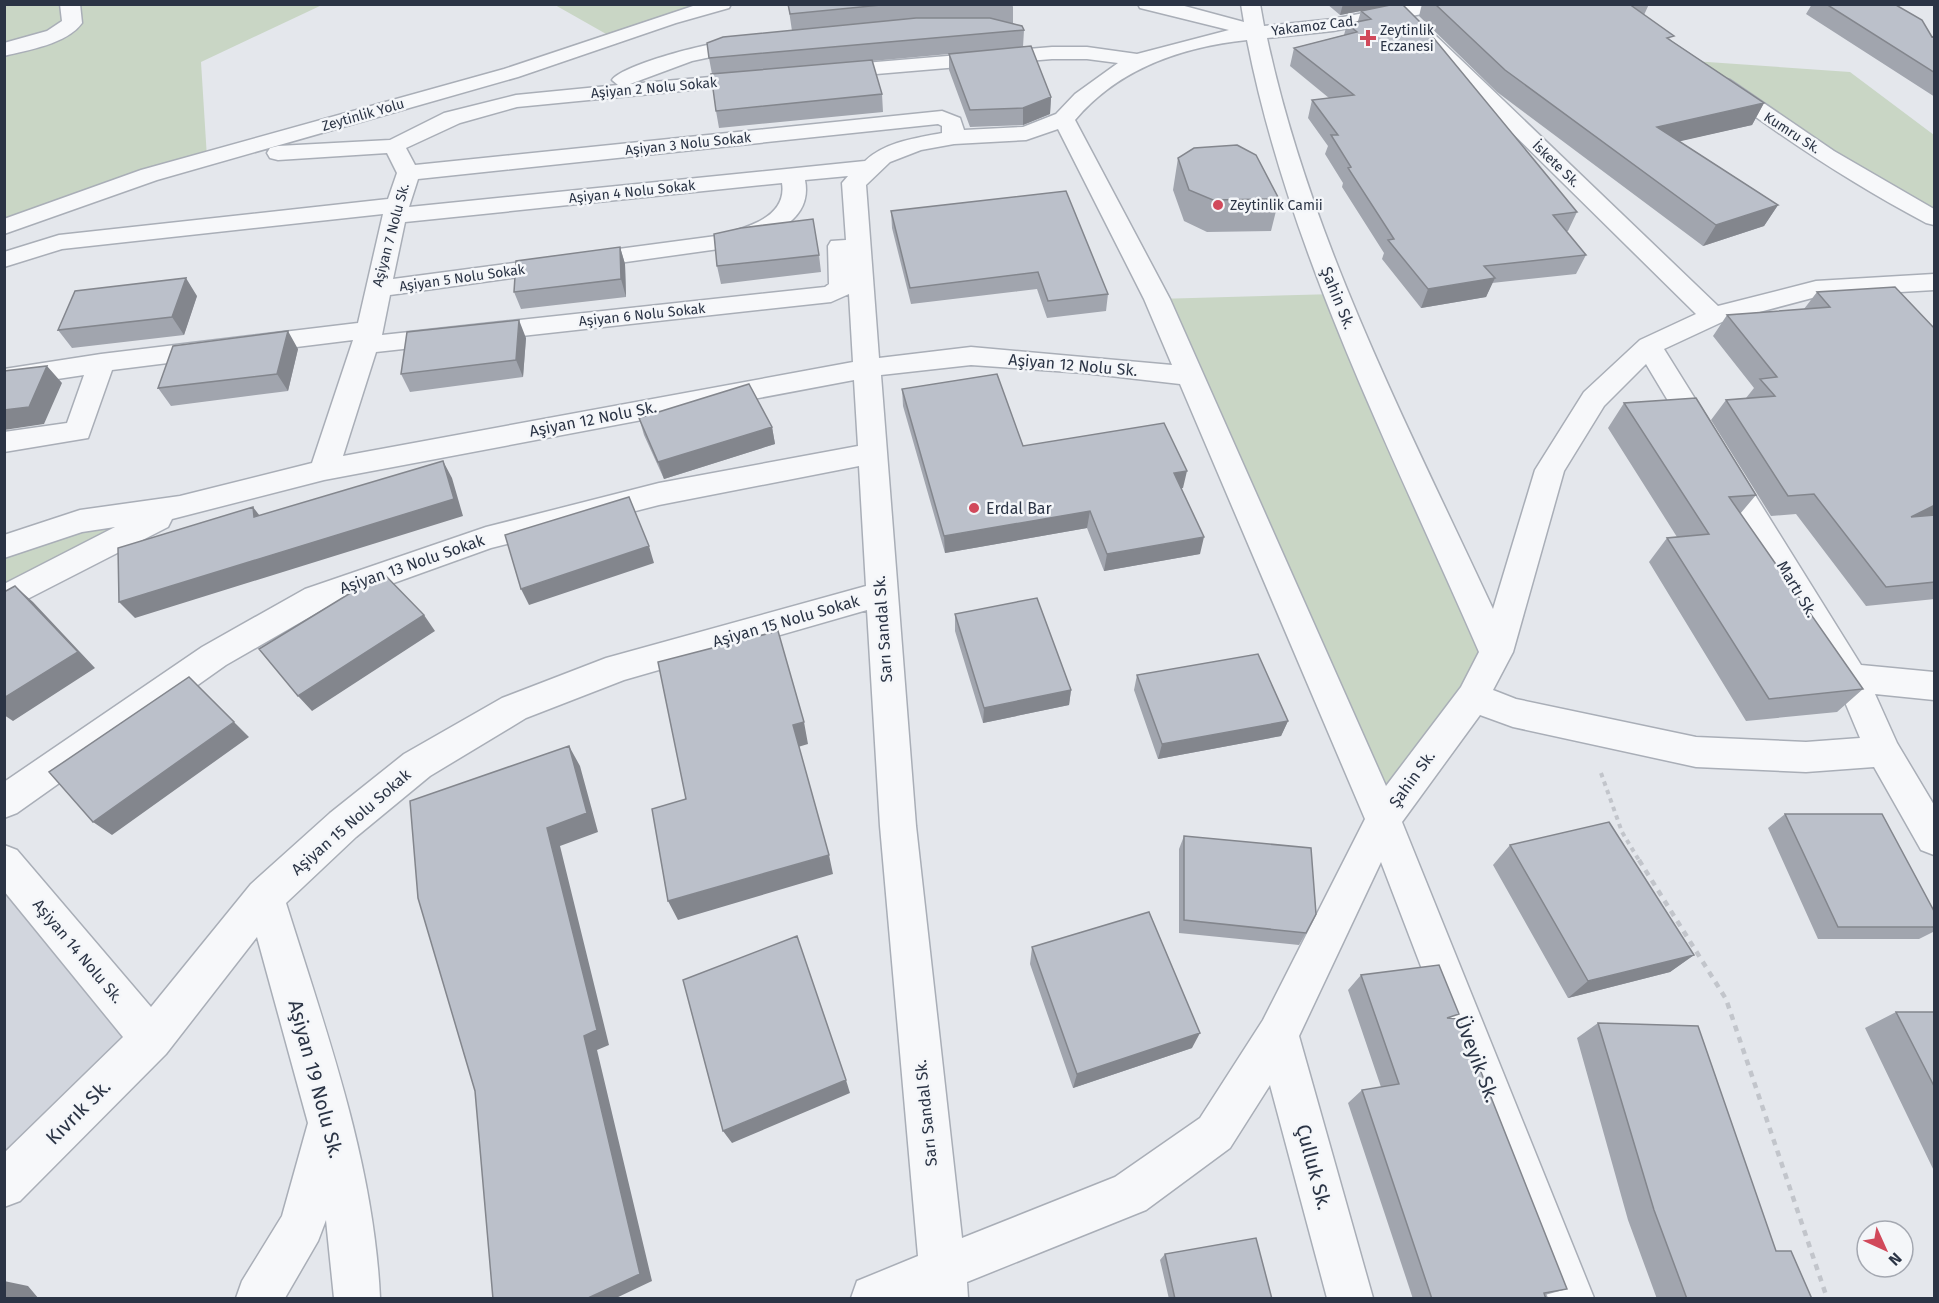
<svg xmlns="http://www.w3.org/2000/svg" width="1939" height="1303" viewBox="0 0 1939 1303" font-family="'Fira Sans',sans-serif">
<rect width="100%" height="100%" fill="#e4e7ec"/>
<path fill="#d2d6de" d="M4,862l147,177 -147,146z"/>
<path fill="#c9d6c5" d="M4,5h318l-121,57 6,96 -202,69z
M555,5h167l-107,34z
M1693,61l157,11 84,63v83l-42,-22z
M1335,294l161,358 -113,167 -226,-520z
M180,507l-175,92v-52z"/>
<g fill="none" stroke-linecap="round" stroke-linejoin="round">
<defs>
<path id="minor" d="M60,4h20l2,19c-15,21 -54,27 -78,33v-13l43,-12 15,-10z
M699,4h32l-2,4 -53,15 -158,54 -361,103 -153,54v-15l137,-49 363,-101z
M1138,4h39l67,18 -3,-18h19l4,22 69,-7 77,-15h42l-9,6 -110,21 -66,7c43,201 140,386 226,571l42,-139 49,-78 56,-52 56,-26 -276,-272 -3,-4 3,-4h14l284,272 98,-25 118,-7v16l-118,7 -94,25 -58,27 197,316 73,7v28l-59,-6 22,49 37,62v50l-13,-5 -47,-83 -68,5 -110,-5 -183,-40 -33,-12 -78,107 192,476h-46l-167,-436 -82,174 74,262h-46l-57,-213 -40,63 -84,62 -179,72 1,16h-117l6,-17 61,-25 -38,-430 -13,-216 -243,70 -98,38 -96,58 -74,61 -70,66c40,128 88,260 94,395h-46l-8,-78 -8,21 -33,57h-49l6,-17 40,-65 26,-93 -51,-186 -91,117 -146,147 -16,6v-54l119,-116 -119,-146v-46l13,5 134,157 100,-123 79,-71 74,-59 98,-56 104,-40 260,-72 -7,-120 -200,39 -168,43 -164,59 -101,58 -209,148 -13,5v-36l198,-135 103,-58 181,-62 173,-44 199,-37 -4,-66 -530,100 -152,39 -4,8 -164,84v-27l111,-57 -33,5 -78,26v-23l76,-25 100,-14 132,-33 41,-123 -241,30 -24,68 -84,14v-20l63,-9 17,-48 -80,12v-18l97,-15 257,-31 25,-109 -321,35 -58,18v-15l55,-17 329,-36 9,-26 -10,-20 -109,7 -8,-2 -3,-5 3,-5 8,-2 112,-6 54,-27 72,-18 102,-10 -6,-5c11,-17 125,-46 146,-41l3,4 -3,4 -66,14 -62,23 127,-11 7,2 3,4 -3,4 -247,24 -57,16 -54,25 9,17 527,-54 18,7 4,12 59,-3 33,-13 19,-20 43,-31 -31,-4h-35l-223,19 -7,-2 -3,-4 3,-4 7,-2 223,-19h35l50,7 92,-24 -89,-22zM1247,40c42,213 146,414 232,612l-18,35 -75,99 -216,-487 -95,-179c44,-52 106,-73 172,-80zM938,124l4,2v7c-26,5 -57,9 -77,28l-456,46 9,-28zM1058,129l86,170 28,66 -201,-18 -92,11 -13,-173 24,-23 31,-12 33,-6 72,-4zM848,176l-6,7 4,57 -15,1 -3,5 1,38 -4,3 -443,48 8,-40 336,-47c33,-9 88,-22 79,-68zM782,183c6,36 -40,46 -66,53l-323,43 12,-57zM849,294l4,68 -510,94 33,-104 455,-50zM1646,364l191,319 23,55 -54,4 -110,-5 -180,-38 -23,-9 20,-38 51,-181 40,-65zM971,365l113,8 96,11 185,435 -102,201 -63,98 -85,59 -153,61 -46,-412 -35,-451z
M1723,78l7,2 104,71 100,58v16l-8,-2c-74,-39 -143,-85 -210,-135l-3,-4 3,-4z"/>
</defs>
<use href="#minor" stroke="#a9aeb7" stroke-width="3"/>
<path stroke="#c2c5cb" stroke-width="4" stroke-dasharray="4.5 4.5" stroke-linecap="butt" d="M1601,773l21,59 18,30"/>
<path stroke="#c2c5cb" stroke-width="4.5" stroke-dasharray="6 6" stroke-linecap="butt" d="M1639,860l87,139 101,299"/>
<use href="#minor" fill="#f7f8fa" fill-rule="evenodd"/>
</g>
<path fill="#a1a5ae" d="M788,4h224l1,3v16l11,7 -1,17 28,50 -1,17 -27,11 -53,2 -21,-57v-16l-77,7 10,33 1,18 -164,16 -3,-17 -4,-37 -3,-16 83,-27z
M1327,4h75l175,208 -9,19h-2l20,24 -10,19 -84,9 -6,14 -65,11 -39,-49 2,-6 -42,-66 1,-4 -18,-29 3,-8 -20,-28 4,-18 17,-2 -39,-32 4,-18 50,-13 3,-11 11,-3 3,-10 -21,4z
M1422,4h227l-5,11 28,26 92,62 -12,22 -73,16 99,64 -14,21 -61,20 -206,-154 -78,-76z
M1812,4l84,1 36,32 3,-1v61l-129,-83z
M1178,158l101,41 -8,32 -64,1 -23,-11 -11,-31z
M891,211l217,83 -2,17 -59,7 -10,-29 -126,15 -19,-76z
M620,247l5,17 1,33 -105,12 -7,-17z
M819,255l2,17 -100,12 -4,-18z
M1817,292l118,37v270l-69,7 -70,-92 -25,2 -60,-96 15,-20 20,-2 8,-10 -41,-52 14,-21 77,-6z
M197,296l-13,39 -112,13 -14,-18z
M526,338l-3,39 -113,15 -9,-18z
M298,349l-10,42 -117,15 -13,-18z
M902,389l121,57 160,42h-2l19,66 -96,17 -17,-43 -142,25 -42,-147z
M1624,403l132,92 -16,19 123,175 -26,23 -91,9 -97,-159 18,-24 10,-1 -69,-109z
M639,418l133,9 3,17 -111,35 -20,-44z
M955,614l116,76 -2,15 -86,18 -28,-92z
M1137,675l151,46 -7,15 -123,23 -24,-69z
M1785,814l150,99v18l-16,8h-101l-50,-111z
M1184,836l122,97 -7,12 -120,-12v-84z
M1510,845l184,110 -24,17 -102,26 -75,-133z
M1032,947l160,101 -119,40 -43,-124z
M1361,975l93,44 113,270 -22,6 1,4h-133l-65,-196 14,-13 19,-3 -33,-97z
M1896,1012h39v161l-70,-145z
M1598,1023l178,228 36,48h-155l-29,-79 -51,-182z
M1165,1254l107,45h-103l-9,-39z"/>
<path fill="#83868d" d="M1343,4h53l-56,11z
M1051,97l-1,17 -27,11v-17z
M1764,103l-12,22 -106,24 11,-22z
M1778,205l-14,21 -61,20 13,-21z
M620,247l5,17 1,33 -5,-18z
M186,278l11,18 -13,39 -12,-18z
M1495,278l-9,19 -65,11 7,-19z
M519,320l7,18 -3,39 -7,-17z
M288,331l10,18 -10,42 -11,-17z
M47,366l15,17 -18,41 -40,6v-20z
M772,427l3,17 -111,35 -6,-17z
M443,461l9,17 11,38 -328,102 -16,-16z
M1187,471l-4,17 -13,2 4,-17z
M1935,505v10l-24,2z
M253,507l13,17 -12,-7z
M1090,511l-3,17 -142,25 -1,-17z
M1204,537l-4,17 -96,17 3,-17z
M649,546l5,17 -125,42 -8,-16z
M15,586l18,16 62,66 -82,53 -9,-6v-17z
M424,615l11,16 -123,80 -14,-15z
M1071,690l-2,15 -86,18 1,-15z
M1288,721l-7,15 -123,23 4,-15z
M234,722l15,15 -137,98 -19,-13z
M804,722l4,22 -10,3 -5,-22z
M569,746l11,20 18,66 -38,14 49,199 -12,5 55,231 -38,18h-28l-2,-263 -37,-208z
M829,855l4,19 -155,46 -10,-19z
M1694,955l-24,17 -102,26 20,-17z
M1200,1033l-8,15 -119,40 4,-14z
M846,1080l4,13 -118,50 -9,-12z
M4,1281l24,5 11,13h-32l-3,-3z"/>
<path fill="#bbc0ca" stroke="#83868d" stroke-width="1.5" d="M788,4h103l-101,10z
M1395,4h7l20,20 155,188 -24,3 33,40 -102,11 11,12 -67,11 -40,-49 6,-1 -46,-71 3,-1 -20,-32h7l-26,-35 42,-5 -60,-47 63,-16 -10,-8 24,-5 -10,-8z
M1435,4h194l45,32 -7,2 97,65 -107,24 121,78 -62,20 -211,-155z
M1826,4l70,1 26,15 10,17 3,-1v37z
M916,18h74l32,8 2,4 -315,28 -2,-15 16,-6z
M1031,46l20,51 -28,11 -53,2 -21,-56z
M872,60l10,34 -166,17 -5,-37z
M1237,145l19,10 23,44 -66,1 -24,-10 -11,-32 16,-10z
M1066,191l42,103 -60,7 -10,-29 -128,16 -19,-77z
M813,219l6,36 -102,11 -3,-32 27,-6z
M620,247l1,32 -107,13 2,-31z
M186,278l-14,39 -114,13 17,-39z
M1895,287l40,42v176l-24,12 24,-2v67l-49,5 -72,-93 -26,2 -62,-96 49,-4 -15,-17 17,-2 -50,-62 103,-8 -13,-15z
M519,320l-3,40 -115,14 6,-42z
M288,331l-11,43 -119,14 15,-42z
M47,366l-18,41 -25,3v-39z
M997,374l26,72 141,-23 23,48 -13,2 30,64 -97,17 -17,-43 -146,25 -42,-147z
M749,384l23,43 -114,35 -19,-44z
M1696,398l60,97 -27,2 134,192 -94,10 -102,-161 42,-4 -85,-131z
M443,461l11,38 -335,103 -1,-54 135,-41 1,10z
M629,497l20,49 -128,43 -16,-54z
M383,573l41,42 -126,81 -39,-47z
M15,586l63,66 -74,46v-106z
M1037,598l34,92 -87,18 -29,-94z
M778,631l26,91 -11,3 36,130 -161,46 -16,-92 34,-10 -28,-137z
M1258,654l30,67 -126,23 -25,-69z
M189,677l45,45 -141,100 -44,-50z
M569,746l18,67 -40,15 50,202 -13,6 56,238 -54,25h-93l-18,-208 -57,-193 -8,-97z
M1785,814h97l53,99v14h-97z
M1609,822l85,133 -106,26 -78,-136z
M1184,836l127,12 5,66 -10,19 -122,-13z
M1149,912l51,121 -123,41 -45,-127z
M797,936l49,144 -123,51 -40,-151z
M1439,965l20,49 -12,4 13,1 107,270 -23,4 2,6h-114l-70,-209 37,-6 -38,-109z
M1896,1012h39v76z
M1598,1023l100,3 78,225h15l21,48h-125l-33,-89z
M1256,1238l16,61h-97l-10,-45z"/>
<g fill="#d1495b" stroke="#f4f6f9" stroke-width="2">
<path d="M1365 29h6v6h6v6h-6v6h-6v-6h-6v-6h6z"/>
<circle cx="1218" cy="205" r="6"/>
<circle cx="974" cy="508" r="6"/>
</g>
<g text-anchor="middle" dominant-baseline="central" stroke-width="5" stroke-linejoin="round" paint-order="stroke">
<g font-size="14" fill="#2b3445" stroke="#f4f6f9">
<text transform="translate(1314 26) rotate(-7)">Yakamoz Cad.</text>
<text transform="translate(654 88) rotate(-5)">Aşiyan 2 Nolu Sokak</text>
<text transform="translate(363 115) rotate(-16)">Zeytinlik Yolu</text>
<text transform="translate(1792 133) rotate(33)">Kumru Sk.</text>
<text transform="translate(688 144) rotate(-6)">Aşiyan 3 Nolu Sokak</text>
<text transform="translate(1556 164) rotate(44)">İskete Sk.</text>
<text transform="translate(632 192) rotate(-6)">Aşiyan 4 Nolu Sokak</text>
<text transform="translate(391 235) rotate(-75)">Aşiyan 7 Nolu Sk.</text>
<text transform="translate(462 278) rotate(-8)">Aşiyan 5 Nolu Sokak</text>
<text transform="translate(642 315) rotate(-6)">Aşiyan 6 Nolu Sokak</text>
</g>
<g font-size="14" fill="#2b3445" stroke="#f4f6f9" text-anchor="start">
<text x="1380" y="30">Zeytinlik<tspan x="1380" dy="16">Eczanesi</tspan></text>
<text x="1230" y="205">Zeytinlik Camii</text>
</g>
<g font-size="16" fill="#2b3445" stroke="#f4f6f9">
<text transform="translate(1338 298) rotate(68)">Şahin Sk.</text>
<text transform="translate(1073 365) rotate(5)">Aşiyan 12 Nolu Sk.</text>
<text transform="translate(593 419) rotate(-11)">Aşiyan 12 Nolu Sk.</text>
<text transform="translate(412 564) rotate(-19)">Aşiyan 13 Nolu Sokak</text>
<text transform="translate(1797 589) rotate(59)">Martı Sk.</text>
<text transform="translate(786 621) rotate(-16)">Aşiyan 15 Nolu Sokak</text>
<text transform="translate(883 629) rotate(-94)">Sarı Sandal Sk.</text>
<text transform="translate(1412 779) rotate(-54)">Şahin Sk.</text>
<text transform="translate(351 822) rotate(-41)">Aşiyan 15 Nolu Sokak</text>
<text transform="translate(78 951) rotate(50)">Aşiyan 14 Nolu Sk.</text>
<text transform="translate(926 1113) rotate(-96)">Sarı Sandal Sk.</text>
</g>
<g font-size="16" fill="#2b3445" stroke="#f4f6f9" text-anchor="start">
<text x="986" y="508">Erdal Bar</text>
</g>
<g font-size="20" fill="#2b3445" stroke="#f4f6f9">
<text transform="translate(1477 1059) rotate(69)">Üveyik Sk.</text>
<text transform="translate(316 1079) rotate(75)">Aşiyan 19 Nolu Sk.</text>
<text transform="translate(78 1112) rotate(-45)">Kıvrık Sk.</text>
<text transform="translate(1314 1167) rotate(75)">Çulluk Sk.</text>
</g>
</g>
<rect width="1939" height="1303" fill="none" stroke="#2b3445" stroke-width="12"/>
<g transform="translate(1885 1249) rotate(135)"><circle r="28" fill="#f4f6f9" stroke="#a4a8b1" stroke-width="1.5"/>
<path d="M0-4.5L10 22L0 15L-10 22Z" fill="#d1495b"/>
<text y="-9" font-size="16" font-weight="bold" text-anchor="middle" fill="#2b3445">N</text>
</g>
</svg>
